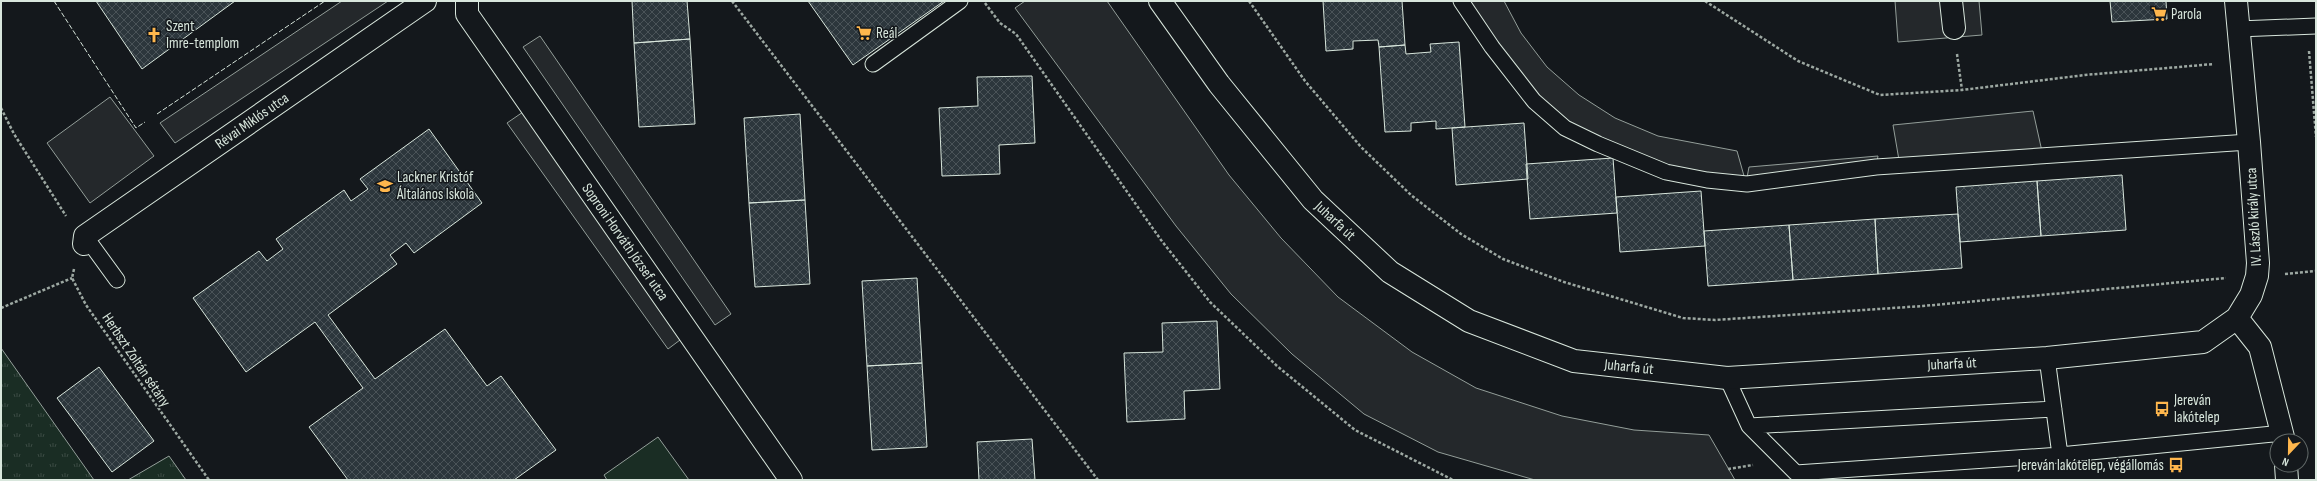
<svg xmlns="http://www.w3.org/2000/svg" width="2317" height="481" viewBox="0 0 2317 481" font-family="'Sofia Sans Condensed',sans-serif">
<defs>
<pattern id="grass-tufts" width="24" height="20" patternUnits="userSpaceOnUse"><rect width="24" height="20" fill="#1a2d24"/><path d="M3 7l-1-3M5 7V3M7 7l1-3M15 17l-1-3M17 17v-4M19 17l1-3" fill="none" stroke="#3b4b43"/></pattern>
<pattern id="building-cross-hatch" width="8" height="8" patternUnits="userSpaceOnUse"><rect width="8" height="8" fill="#2c363c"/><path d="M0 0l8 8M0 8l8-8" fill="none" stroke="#4a5358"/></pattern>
</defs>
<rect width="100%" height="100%" fill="#14181c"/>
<path fill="url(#grass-tufts)" stroke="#939e99" d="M1,348l93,132h-93z
M169,456l17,24h-58z"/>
<path fill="#1a2d24" stroke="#939e99" d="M658,437l31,43h-82l-3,-5z"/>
<path fill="#24282b" stroke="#939e99" d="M342,1h46l-213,142 -15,-20z
M1025,1h82l122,174 52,63 57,59 74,55 64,36 86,28 72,14 75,5 26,45h-200l-97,-28 -74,-38 -72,-60 -61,-60 -55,-68 -161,-218z
M1461,1h43l17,32 26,34 32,28 36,23 43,18 79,15 9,32 3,-16 129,-11 -2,11 -129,17 -40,-4 -41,-8 -68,-28 -33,-16 -31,-27 -42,-54z
M1895,1h84l3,34 -84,7z
M540,36l191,278 -16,11 -192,-278z
M110,97l44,59 -64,47 -43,-60z
M2033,111l10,45 -143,10 -7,-41z
M523,112l161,225 -16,12 -161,-226z"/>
<path fill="url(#building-cross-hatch)" stroke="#d8e6dc" d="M96,1h139l-93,68z
M632,1h55l3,38 -56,4z
M808,1h136l-91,64z
M1323,1h79l3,44 -26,2 -1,-7 -25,1v8l-27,2z
M2110,1h56l1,18 -55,3z
M690,39l5,85 -56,3 -5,-84z
M1459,42l6,85 -29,2v-8l-25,2v8l-26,1 -6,-85 26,-2 1,9 25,-2 -1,-8z
M1032,76l3,67 -36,2 1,29 -58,2 -3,-68 39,-2 -1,-29z
M800,114l5,86 -56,3 -5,-85z
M1524,123l4,56 -72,6 -4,-57z
M429,129l53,74 -68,50 -8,-10 -16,12 7,9 -69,51 47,64 70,-50 42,57 14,-10 55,74 -42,30h-166l-39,-53 54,-39 -48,-66 -69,50 -53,-74 66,-47 8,10 16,-12 -7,-10 68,-49 7,11 17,-12 -8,-10z
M1613,158l4,55 -87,6 -4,-55z
M2122,175l4,55 -85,6 -4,-55z
M2037,181l4,55 -81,6 -4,-55z
M1701,191l4,55 -85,6 -4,-55z
M805,200l5,84 -55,3 -6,-84z
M1958,214l4,54 -84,6 -3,-55z
M1875,219l3,55 -85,6 -4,-55z
M1789,225l4,55 -85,6 -4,-55z
M917,278l5,85 -55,3 -5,-85z
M1217,321l3,68 -36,2 1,28 -58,3 -3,-69 39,-1 -1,-29z
M922,363l5,84 -55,3 -5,-84z
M99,367l55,74 -42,31 -55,-74z
M1032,439l3,41h-56l-2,-38z"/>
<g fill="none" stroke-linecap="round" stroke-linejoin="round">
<defs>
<path id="service" d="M1461,1l31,46 42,54 31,27 33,16 68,28 41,8 40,4 129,-17 373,-25
M2238,29l78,-3
M873,64l87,-63
M85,236l32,44
M2047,358l13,97
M1727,378l22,48 47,47 264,-18 223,-22
M1749,426l305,-17"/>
<path id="minor" d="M467,1v13l324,466
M1160,1l59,83 94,116 77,72 79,49 105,40 153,17 320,-20 156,-16 34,-24 14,-23 6,-19 1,-13 -9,-121 -13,-141
M1951,1l3,27
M84,244l1,-8 340,-235
M2237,318l23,29 24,94
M2286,465l1,15"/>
</defs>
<use href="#service" stroke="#d8e6dc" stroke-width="17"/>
<use href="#minor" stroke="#d8e6dc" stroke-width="24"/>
<path stroke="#9da8a2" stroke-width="2.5" stroke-dasharray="3 2" stroke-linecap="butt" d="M732,1l366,479
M1249,1l56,80 56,66 50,48 50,39 42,25 61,23 119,36 32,2 208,-14 303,-28
M1705,1l93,60 82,34 82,-5 123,-15 129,-11
M985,3l15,20 16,11 145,206 49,62 67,64 78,64 98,50
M2309,51l7,86
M1957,54l5,36
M1,108l13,26 52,82
M74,269l-2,9 14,27 123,175
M2285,274l31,-3
M1,308l71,-30
M1728,469l25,-4"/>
<use href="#service" stroke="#14181c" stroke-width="15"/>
<use href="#minor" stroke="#14181c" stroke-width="22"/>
<path stroke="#d8e6dc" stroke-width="1" stroke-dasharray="5 2" stroke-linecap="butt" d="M54,1l82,127 9,-6
M157,114l168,-113"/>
</g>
<defs>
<symbol id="supermarket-bare" viewBox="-9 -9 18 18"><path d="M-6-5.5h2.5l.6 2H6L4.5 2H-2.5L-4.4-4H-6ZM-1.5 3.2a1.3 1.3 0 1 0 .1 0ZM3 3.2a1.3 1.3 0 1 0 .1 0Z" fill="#ffb74d" stroke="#14181c" stroke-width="2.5" paint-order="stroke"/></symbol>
<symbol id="church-bare" viewBox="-9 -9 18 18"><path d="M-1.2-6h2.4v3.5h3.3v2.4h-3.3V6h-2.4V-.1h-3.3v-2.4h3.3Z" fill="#ffb74d" stroke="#14181c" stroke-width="2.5" paint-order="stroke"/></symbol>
<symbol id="school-bare" viewBox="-9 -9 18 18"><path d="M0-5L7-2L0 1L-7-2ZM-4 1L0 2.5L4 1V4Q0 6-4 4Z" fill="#ffb74d" stroke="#14181c" stroke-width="2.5" paint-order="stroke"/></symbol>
<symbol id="bus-bare" viewBox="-9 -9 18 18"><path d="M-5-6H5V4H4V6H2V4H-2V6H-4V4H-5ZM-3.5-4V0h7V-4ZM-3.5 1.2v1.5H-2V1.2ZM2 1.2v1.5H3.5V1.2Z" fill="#ffb74d" stroke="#14181c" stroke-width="2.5" paint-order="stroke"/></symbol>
</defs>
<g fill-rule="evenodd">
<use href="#supermarket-bare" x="2148" y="3" width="22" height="22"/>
<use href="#supermarket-bare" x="853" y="22" width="22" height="22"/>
<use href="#church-bare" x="143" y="24" width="22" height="22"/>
<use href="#school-bare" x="374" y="175" width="22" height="22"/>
<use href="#bus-bare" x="2151" y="398" width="22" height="22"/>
<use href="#bus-bare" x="2165" y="454" width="22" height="22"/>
</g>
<g text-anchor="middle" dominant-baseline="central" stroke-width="3" stroke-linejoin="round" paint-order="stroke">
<g font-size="15" fill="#d8e6dc" stroke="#14181c" text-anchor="start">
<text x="2171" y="14">Parola</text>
<text x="166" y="26">Szent<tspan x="166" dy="17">Imre-templom</tspan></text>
<text x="876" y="33">Reál</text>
<text x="397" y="177">Lackner Kristóf<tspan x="397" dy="17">Általános Iskola</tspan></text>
<text x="2174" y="400">Jereván<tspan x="2174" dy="17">lakótelep</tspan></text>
<text x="2164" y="465" text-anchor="end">Jereván lakótelep, végállomás</text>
</g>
<g font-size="15" fill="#d8e6dc" stroke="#14181c">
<text transform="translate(252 121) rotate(-35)">Révai Miklós utca</text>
<text transform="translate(2254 217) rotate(-93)">IV. László király utca</text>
<text transform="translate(1335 221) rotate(43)">Juharfa út</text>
<text transform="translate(625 242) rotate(55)">Soproni Horváth József utca</text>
<text transform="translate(136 360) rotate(56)">Herbszt Zoltán sétány</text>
<text transform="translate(1952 364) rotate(-3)">Juharfa út</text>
<text transform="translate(1629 367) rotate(6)">Juharfa út</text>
</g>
</g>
<rect width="2317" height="481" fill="none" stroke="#d8e6dc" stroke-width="4"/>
<g transform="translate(2289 453) rotate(202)"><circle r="19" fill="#14181c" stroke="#626a69"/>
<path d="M0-3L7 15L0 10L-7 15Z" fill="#ffb74d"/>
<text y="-6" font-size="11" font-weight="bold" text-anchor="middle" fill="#d8e6dc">N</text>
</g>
</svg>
